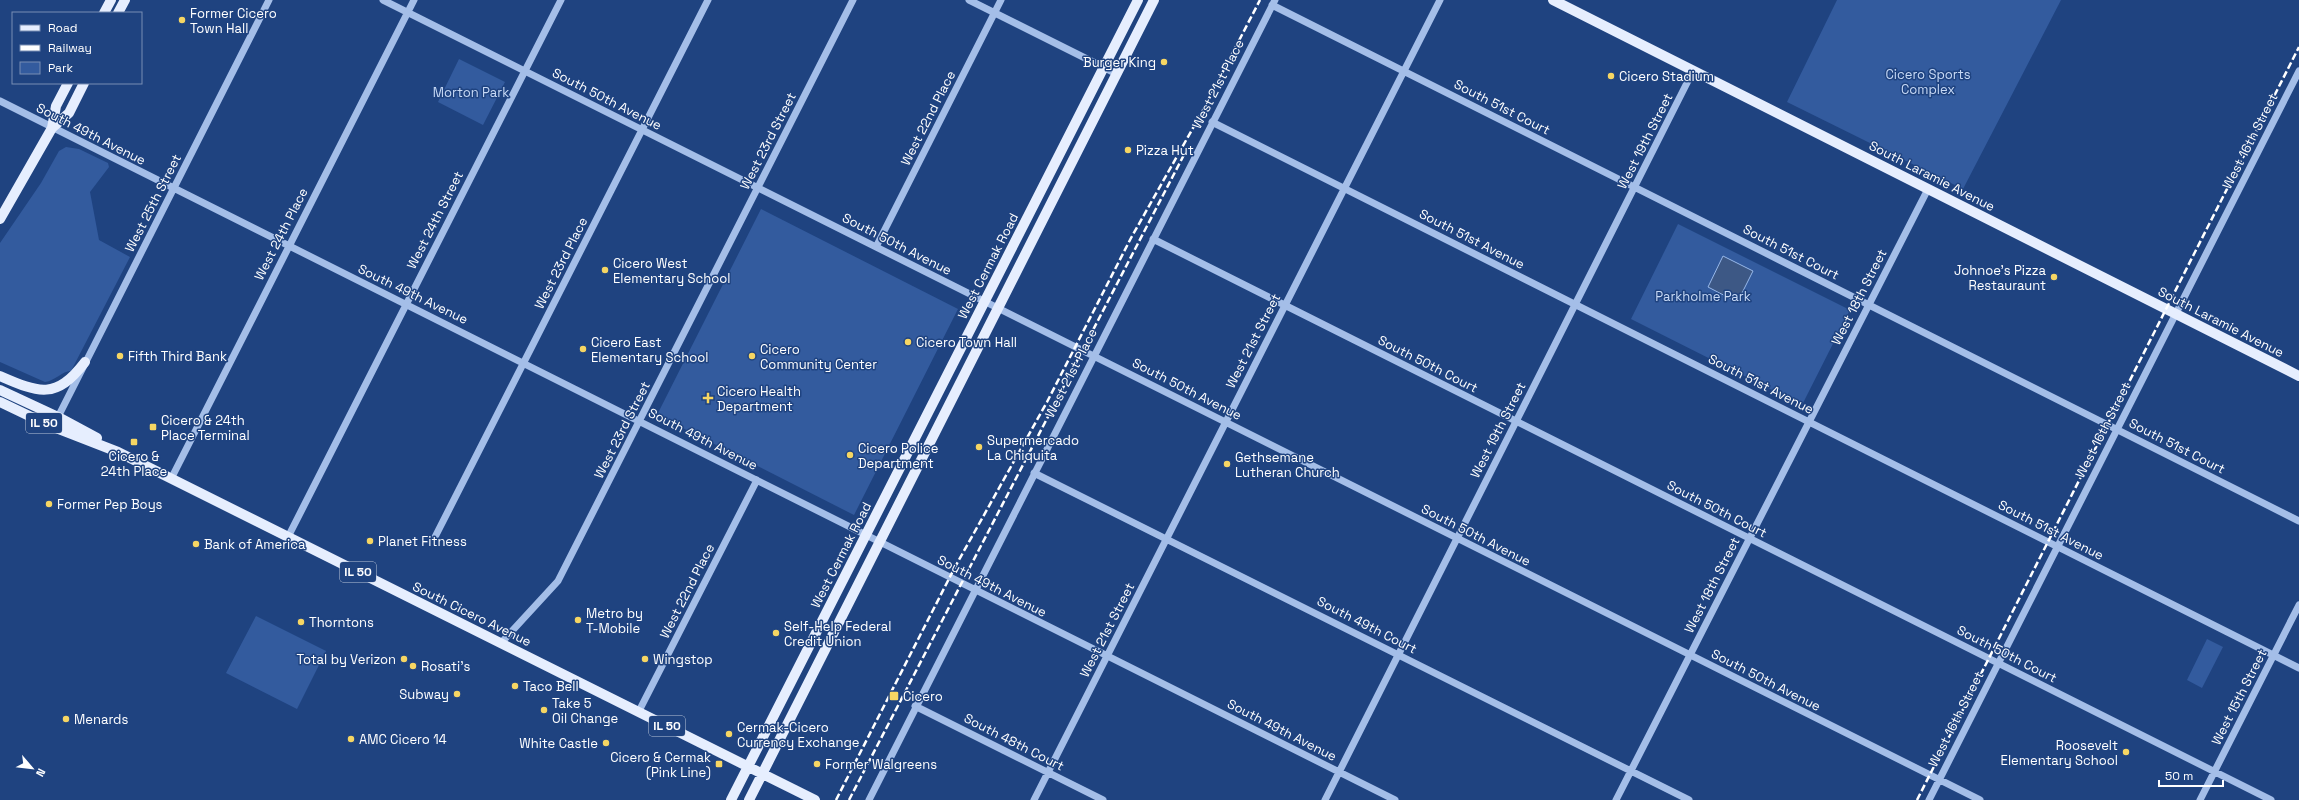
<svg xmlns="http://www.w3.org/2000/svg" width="2299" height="800" viewBox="0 0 2299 800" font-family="'Space Grotesk',sans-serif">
<rect width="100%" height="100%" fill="#1f4380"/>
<path fill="#335b9e" d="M1837,0h224l-98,189 -176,-87z
M459,59l46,23 -22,43 -45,-23z
M66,147l13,2 29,14 1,4 -19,25 9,48 31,17 -59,114c-9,0 -16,10 -26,11l-45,-20v-119l41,-60 18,-32z
M761,209l197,100 -104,206 -197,-100z
M1678,224l172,86 -48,95 -171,-86z
M256,616l70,35 -29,58 -71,-36z
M2207,639l16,8 -21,41 -15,-8z"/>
<path fill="#3d5885" stroke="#97b8ea" d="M1723,256l30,15 -14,28 -4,2 -27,-14z"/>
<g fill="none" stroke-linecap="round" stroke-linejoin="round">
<path stroke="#a4bee8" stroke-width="7" d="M383,0l1597,800
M969,0l148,74
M1272,5l1027,516
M0,101l1395,699
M1212,122l1087,546
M1153,239l1118,561
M876,247l125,-247
M58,417l211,-417
M1034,473l655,327
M171,479l243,-479
M288,537l273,-537
M435,537l273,-537
M501,643l57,-62 295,-581
M915,706l188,94
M639,711l118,-231
M869,800l406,-800
M1034,800l406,-800
M1325,800l368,-729
M1616,800l312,-611
M1929,800l370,-729
M2200,800l99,-195"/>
<path stroke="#e6eefe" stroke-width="10" d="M1553,0l746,376
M104,13l7,-13
M118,13l7,-13
M52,128l4,-22 12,-23
M0,219l52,-91 17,-15 15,-30
M0,376c39,17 56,24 85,-14
M0,390l58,27 39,21
M0,402l46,22 72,28 697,348
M731,800l407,-800
M749,800l405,-800"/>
<path stroke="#fff" stroke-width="2.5" stroke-dasharray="7 3" stroke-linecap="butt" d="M836,800l119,-233 92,-165 84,-164 71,-126 58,-112
M849,800l338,-651
M1917,800l382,-753"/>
</g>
<g fill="#f6d663" stroke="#1f4380" stroke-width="1.5">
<circle cx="182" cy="20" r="4"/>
<circle cx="1164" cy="62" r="4"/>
<circle cx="1611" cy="76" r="4"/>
<circle cx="1128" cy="150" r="4"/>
<circle cx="605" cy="270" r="4"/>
<circle cx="2054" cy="277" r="4"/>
<circle cx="908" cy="342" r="4"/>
<circle cx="583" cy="349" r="4"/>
<circle cx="120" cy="356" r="4"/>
<circle cx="752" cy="356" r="4"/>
<path d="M706 392h4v4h4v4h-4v4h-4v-4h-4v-4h4z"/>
<rect x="149" y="423" width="8" height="8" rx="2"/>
<rect x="130" y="438" width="8" height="8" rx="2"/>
<circle cx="979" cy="447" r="4"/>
<circle cx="850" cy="455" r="4"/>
<circle cx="1227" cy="464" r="4"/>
<circle cx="49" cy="504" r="4"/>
<circle cx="370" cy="541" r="4"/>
<circle cx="196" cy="544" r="4"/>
<circle cx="578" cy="620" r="4"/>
<circle cx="301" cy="622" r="4"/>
<circle cx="776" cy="633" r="4"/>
<circle cx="404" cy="659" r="4"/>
<circle cx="645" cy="659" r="4"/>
<circle cx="413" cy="666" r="4"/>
<circle cx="515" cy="686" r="4"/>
<circle cx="457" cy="694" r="4"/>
<rect x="889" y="691" width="10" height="10" rx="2"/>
<circle cx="544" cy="710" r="4"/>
<circle cx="66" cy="719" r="4"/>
<circle cx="729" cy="734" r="4"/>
<circle cx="351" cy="739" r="4"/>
<circle cx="606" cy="743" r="4"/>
<circle cx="2126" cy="752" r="4"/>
<rect x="715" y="760" width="8" height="8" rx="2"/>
<circle cx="817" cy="764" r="4"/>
</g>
<g text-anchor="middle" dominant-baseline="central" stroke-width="3" stroke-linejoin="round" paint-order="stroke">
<g fill="#1f4380" stroke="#bcc7d9" stroke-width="1">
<rect x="26" y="413" width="36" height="20" rx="3"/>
<rect x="340" y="562" width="36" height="20" rx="3"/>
<rect x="649" y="716" width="36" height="20" rx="3"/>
</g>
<g font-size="12" font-weight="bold" fill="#fff">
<text x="44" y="423">IL 50</text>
<text x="358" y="572">IL 50</text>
<text x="667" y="726">IL 50</text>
</g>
<g font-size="13" fill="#fff" stroke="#1f4380" text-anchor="start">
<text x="190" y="13">Former Cicero<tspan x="190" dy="15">Town Hall</tspan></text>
<text x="1156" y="62" text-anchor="end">Burger King</text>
<text x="1619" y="76">Cicero Stadium</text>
<text x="1136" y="150">Pizza Hut</text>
<text x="613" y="263">Cicero West<tspan x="613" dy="15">Elementary School</tspan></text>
<text x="2046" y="270" text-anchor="end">Johnoe's Pizza<tspan x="2046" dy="15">Restauraunt</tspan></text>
<text x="591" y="342">Cicero East<tspan x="591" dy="15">Elementary School</tspan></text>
<text x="916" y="342">Cicero Town Hall</text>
<text x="760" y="349">Cicero<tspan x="760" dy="15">Community Center</tspan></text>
<text x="128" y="356">Fifth Third Bank</text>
<text x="717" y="391">Cicero Health<tspan x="717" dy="15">Department</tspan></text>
<text x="161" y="420">Cicero &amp; 24th<tspan x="161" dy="15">Place Terminal</tspan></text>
<text x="987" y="440">Supermercado<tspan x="987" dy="15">La Chiquita</tspan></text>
<text x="858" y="448">Cicero Police<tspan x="858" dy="15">Department</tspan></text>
<text x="134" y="456" text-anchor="middle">Cicero &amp;<tspan x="134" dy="15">24th Place</tspan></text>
<text x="1235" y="457">Gethsemane<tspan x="1235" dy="15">Lutheran Church</tspan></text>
<text x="57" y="504">Former Pep Boys</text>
<text x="378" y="541">Planet Fitness</text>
<text x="204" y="544">Bank of America</text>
<text x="586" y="613">Metro by<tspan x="586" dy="15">T-Mobile</tspan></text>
<text x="309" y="622">Thorntons</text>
<text x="784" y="626">Self-Help Federal<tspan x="784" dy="15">Credit Union</tspan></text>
<text x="396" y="659" text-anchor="end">Total by Verizon</text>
<text x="653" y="659">Wingstop</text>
<text x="421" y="666">Rosati's</text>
<text x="523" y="686">Taco Bell</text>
<text x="449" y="694" text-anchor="end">Subway</text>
<text x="903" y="696">Cicero</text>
<text x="552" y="703">Take 5<tspan x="552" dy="15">Oil Change</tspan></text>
<text x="74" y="719">Menards</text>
<text x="737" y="727">Cermak-Cicero<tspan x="737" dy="15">Currency Exchange</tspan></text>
<text x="359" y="739">AMC Cicero 14</text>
<text x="598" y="743" text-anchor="end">White Castle</text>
<text x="2118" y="745" text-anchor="end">Roosevelt<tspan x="2118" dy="15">Elementary School</tspan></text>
<text x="711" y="757" text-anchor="end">Cicero &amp; Cermak<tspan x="711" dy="15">(Pink Line)</tspan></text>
<text x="825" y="764">Former Walgreens</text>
</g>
<g font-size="13" fill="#c8daf6" stroke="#1f4380">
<text x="1928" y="74">Cicero Sports<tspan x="1928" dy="15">Complex</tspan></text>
<text x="471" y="92">Morton Park</text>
<text x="1703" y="296">Parkholme Park</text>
</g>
<g font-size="13" fill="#fff" stroke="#1f4380">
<text transform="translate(1218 84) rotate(-63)">West 21st Place</text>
<text transform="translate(607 99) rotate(27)">South 50th Avenue</text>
<text transform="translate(1502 107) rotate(27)">South 51st Court</text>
<text transform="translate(928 118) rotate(-63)">West 22nd Place</text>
<text transform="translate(91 134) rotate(27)">South 49th Avenue</text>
<text transform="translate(768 141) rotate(-63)">West 23rd Street</text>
<text transform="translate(1645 141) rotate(-63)">West 19th Street</text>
<text transform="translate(2250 141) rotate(-63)">West 16th Street</text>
<text transform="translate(1932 176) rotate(27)">South Laramie Avenue</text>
<text transform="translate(153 203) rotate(-63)">West 25th Street</text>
<text transform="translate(435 220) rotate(-63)">West 24th Street</text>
<text transform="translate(281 234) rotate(-63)">West 24th Place</text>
<text transform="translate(1472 239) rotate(27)">South 51st Avenue</text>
<text transform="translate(897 244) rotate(27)">South 50th Avenue</text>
<text transform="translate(1791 252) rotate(27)">South 51st Court</text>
<text transform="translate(561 263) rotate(-63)">West 23rd Place</text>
<text transform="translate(988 266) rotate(-63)">West Cermak Road</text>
<text transform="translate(413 294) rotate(26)">South 49th Avenue</text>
<text transform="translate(1859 297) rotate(-63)">West 18th Street</text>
<text transform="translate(2221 322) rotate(27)">South Laramie Avenue</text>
<text transform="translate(1253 341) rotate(-63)">West 21st Street</text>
<text transform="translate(1428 364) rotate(27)">South 50th Court</text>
<text transform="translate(1071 373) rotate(-63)">West 21st Place</text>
<text transform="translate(1761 384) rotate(27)">South 51st Avenue</text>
<text transform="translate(1187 389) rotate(27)">South 50th Avenue</text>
<text transform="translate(622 430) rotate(-63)">West 23rd Street</text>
<text transform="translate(1498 430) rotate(-63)">West 19th Street</text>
<text transform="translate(2103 430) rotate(-63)">West 16th Street</text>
<text transform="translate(703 439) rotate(27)">South 49th Avenue</text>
<text transform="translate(2177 446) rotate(27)">South 51st Court</text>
<text transform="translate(1717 509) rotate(27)">South 50th Court</text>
<text transform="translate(2051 530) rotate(27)">South 51st Avenue</text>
<text transform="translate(1476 535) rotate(27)">South 50th Avenue</text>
<text transform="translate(841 555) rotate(-63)">West Cermak Road</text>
<text transform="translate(1712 585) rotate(-63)">West 18th Street</text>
<text transform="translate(992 586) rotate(27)">South 49th Avenue</text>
<text transform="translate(687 591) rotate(-63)">West 22nd Place</text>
<text transform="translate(472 614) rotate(26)">South Cicero Avenue</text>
<text transform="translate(1367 625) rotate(27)">South 49th Court</text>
<text transform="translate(1107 630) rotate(-63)">West 21st Street</text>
<text transform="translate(2007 654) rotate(27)">South 50th Court</text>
<text transform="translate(1766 680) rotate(27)">South 50th Avenue</text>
<text transform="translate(2239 697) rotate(-63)">West 15th Street</text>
<text transform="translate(1956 719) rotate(-63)">West 16th Street</text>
<text transform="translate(1282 730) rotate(27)">South 49th Avenue</text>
<text transform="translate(1014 742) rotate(27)">South 48th Court</text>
</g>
</g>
<rect x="12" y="12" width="130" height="72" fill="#1f4380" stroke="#798eb3"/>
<rect x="20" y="25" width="20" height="6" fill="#e6eefe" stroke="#798eb3"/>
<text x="48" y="32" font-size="12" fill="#ffffff">Road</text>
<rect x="20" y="45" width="20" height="6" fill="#ffffff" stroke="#798eb3"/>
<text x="48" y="52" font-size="12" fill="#ffffff">Railway</text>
<rect x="20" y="62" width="20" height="12" fill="#335b9e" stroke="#798eb3"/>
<text x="48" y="72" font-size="12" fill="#ffffff">Park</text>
<g transform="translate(32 768) rotate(118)" stroke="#1f4380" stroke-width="3" paint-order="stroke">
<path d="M0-3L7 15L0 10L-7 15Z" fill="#ffffff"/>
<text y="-6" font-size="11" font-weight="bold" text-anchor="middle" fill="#ffffff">N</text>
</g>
<path d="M2159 780v6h64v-6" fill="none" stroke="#ffffff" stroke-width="2"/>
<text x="2165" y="780" font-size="12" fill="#ffffff" stroke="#1f4380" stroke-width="3" paint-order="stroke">50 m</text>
</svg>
